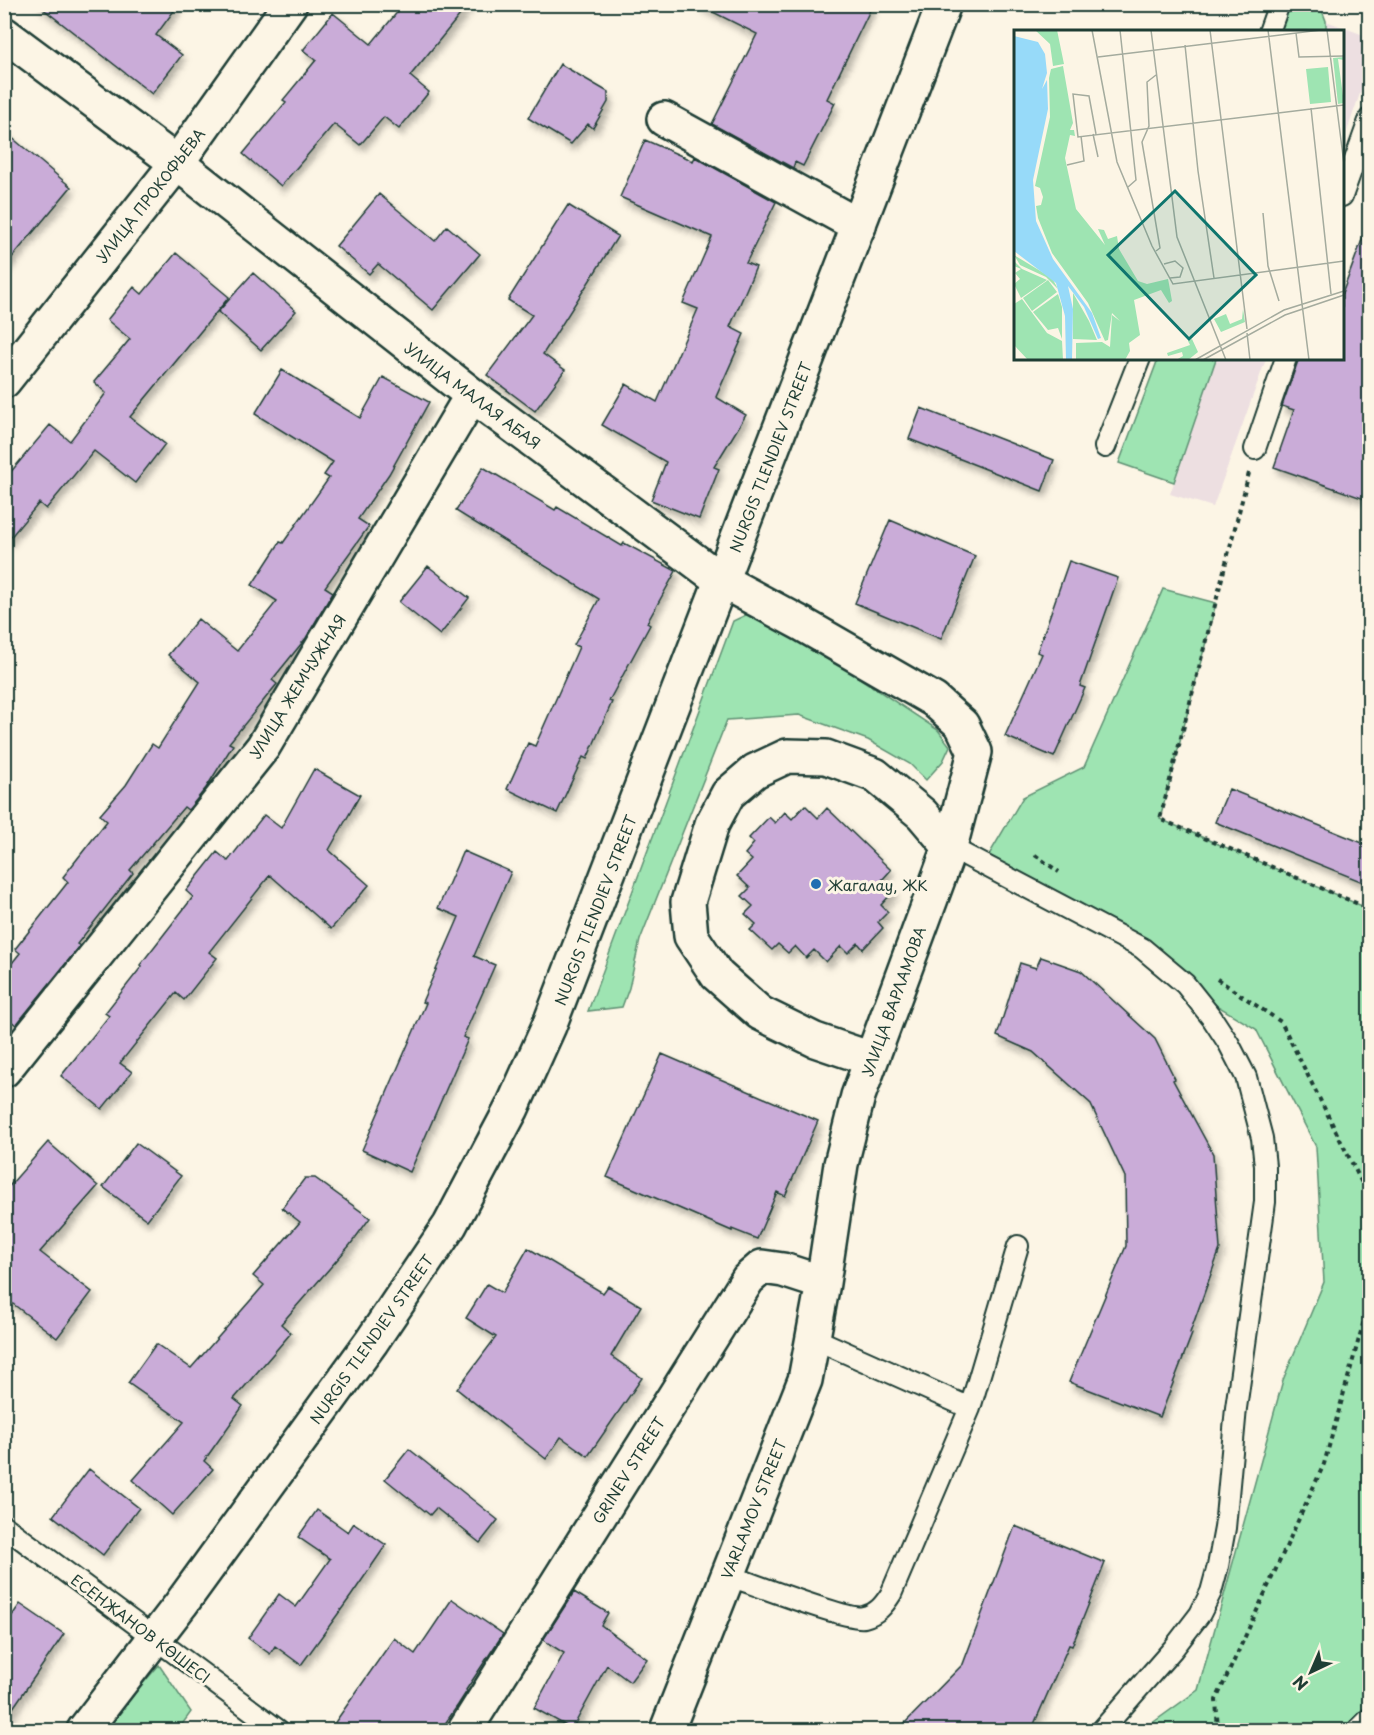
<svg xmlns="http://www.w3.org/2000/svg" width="1374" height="1735" viewBox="0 0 1374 1735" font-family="'Playpen Sans',sans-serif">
<defs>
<filter id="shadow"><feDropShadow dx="3.5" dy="6" stdDeviation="3" flood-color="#0004"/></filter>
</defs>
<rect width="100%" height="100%" fill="#fcf5e5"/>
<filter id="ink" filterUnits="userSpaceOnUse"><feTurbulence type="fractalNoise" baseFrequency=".0167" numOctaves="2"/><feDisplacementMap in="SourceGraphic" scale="12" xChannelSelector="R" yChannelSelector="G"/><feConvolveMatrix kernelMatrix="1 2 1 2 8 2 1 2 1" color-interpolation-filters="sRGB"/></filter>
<g filter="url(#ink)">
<path fill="#eddfe1" d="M1326,21l43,16v30l-26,76 -1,-111h-16z
M1216,359h50l-53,148 -43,-13z"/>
<path fill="#9ee4b2" stroke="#5e9073" stroke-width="1.5" d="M1320,5l6,16v10l-47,1 8,-20z
M1158,359h58l-42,123 -55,-19z
M1163,589l53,14 -56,216 209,90v821h-222l4,-6 47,-34 85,-310 41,-98 -8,-135 -60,-118 -273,-164 40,-68 61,-30z
M750,613l13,1 175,116 12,16 -7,15 -17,19 -16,-16 -42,-24 -69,-25 -72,5 -87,220 -11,48 -7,19 -34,4 145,-390z
M159,1665l32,47 -13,18h-76z"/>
<path fill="#caacd8" stroke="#1f3d34" stroke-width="1.5" filter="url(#shadow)" d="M37,4h142l-23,31 26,20 -30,39z
M404,4h65l-59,72 19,16 -30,37 -15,-12 -24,28 -26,-21 -53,62 -38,-32 43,-52 -3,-2 33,-40 -13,-10 30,-37 38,31z
M697,4h176l-46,95 8,4 -32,63 -8,-4 -2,6 -81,-44 45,-90z
M560,64l48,28v10l-15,26 -5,-4 -17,20 -43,-26z
M4,131l67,56 -67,80z
M645,140l48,21 2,-4 81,45 -30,61 10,4 -26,60 14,7 -28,63 30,18 -32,52 5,2 -20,50 -48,-19 15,-38 -64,-37 24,-41 31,18 41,-93 -15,-6 29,-66 -92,-40z
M379,194l56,47 12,-15 33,28 -47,56 -55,-46 -9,10 -33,-28z
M568,205l50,31 -75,118 22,16 -30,41 -48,-36 45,-60 -24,-15z
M1366,229l4,1v271l-96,-34 20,-57 -12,-4 17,-48h43v-64z
M176,253l53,44 -99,120 35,27 -30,39 -41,-32 -48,58 -7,-6 -35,42v-65l46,-55 20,16 36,-48 -12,-11 36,-43 -23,-19 27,-33 8,7z
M253,273l43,38 -35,39 -43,-38z
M282,370l78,48 23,-41 46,25 -40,72 -31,45 11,7 -44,61 8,5 -27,46 -34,42 5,4 -48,59 4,2 -27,43 -18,22 -4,-3 -54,63 3,3 -56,71 3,2 -64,79 -12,-10v-42l16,-20 -5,-4 53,-67 -5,-5 44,-56 -7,-6 26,-30 26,-41 6,4 42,-66 -32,-27 30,-36 39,32 40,-50 -25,-16 28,-43 3,1 46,-65 -5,-3 9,-13 -78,-48z
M921,408l133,52 -12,31 -133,-52z
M483,467l72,43 2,-3 65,39 2,-3 52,28 -29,52 3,2 -41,76 3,1 -25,57 -4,-2 -26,56 -50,-24 21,-46 7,3 44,-99 -5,-2 25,-46 -143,-88z
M890,520l85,36 -34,83 -86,-36z
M1069,561l49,17 -38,108 5,2 -31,69 -49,-21 37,-82 -5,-2z
M428,566l41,32 -29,37 -41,-33z
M314,769l46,26 -31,55 40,35 -38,44 -61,-54 -61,77 8,6 -33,42 -8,-7 -56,70 12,9 -30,37 -41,-33 48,-60 -4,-3 37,-47 -2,-1 53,-68 -7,-6 31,-39 11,9 36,-46 17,13z
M1229,789l141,57v39l-155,-63z
M805,805l13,13 9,-10 64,62 -9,10 12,11 -13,14 7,7 -10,10 5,6 -20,21 -5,-6 -10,10 -7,-7 -15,16 -12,-12 -8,8 -11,-12 -7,7 -10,-9 -6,6 -22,-20 6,-6 -11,-10 8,-8 -11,-10 8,-8 -13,-12 15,-16 -7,-6 9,-11 -5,-5 20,-21 6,6 10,-11 7,7z
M463,851l48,21 -37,84 21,9 -32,72 5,2 -58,133 -48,-22 64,-147 -4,-1 37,-85 -21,-9z
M1041,957l40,14 74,68 20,40 -2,1 40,74 7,95 -30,84 2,1 -32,83 -91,-35 57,-136 -1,-69 -35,-74 -57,-51 -36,-16 23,-73 16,5z
M662,1054l156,67 -33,75 -8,-4 -20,47 -25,-10v2l-125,-54z
M48,1142l50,44 -58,66 52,40 -35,46 -53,-41v-105z
M136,1143l45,33 -34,44 -44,-33z
M305,1178h10l55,40 -20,27 -69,79 10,9 -57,66 9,7 -39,55 9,8 -41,46 -39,-35 51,-58 -56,-39 28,-39 35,24 73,-83 -11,-9 47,-54 -18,-14z
M528,1248l75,45 5,-7 33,20 -30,50 31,22 -54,78 -27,-19 -15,22 -89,-70 39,-52 -30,-19 21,-34 15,9z
M409,1449l89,71 -18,23 -44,-35 -6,7 -45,-36z
M89,1469l50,39 -36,47 -50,-39z
M317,1510l31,22 6,-9 32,22 -35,51 -50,69 -26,-19 -5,8 -22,-16 31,-44 17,13 34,-48 -32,-22z
M1015,1526l90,37 -33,83 -3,-1 -38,86h-134l66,-67z
M574,1592l34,21 -7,12 46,34 -17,23 -23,-17 -35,64 -38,-21 30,-55 -21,-13z
M452,1599l51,35 -37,56 1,1 -9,14 -18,26h-111l65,-93 21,16z
M20,1604l44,30 -60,87v-94z"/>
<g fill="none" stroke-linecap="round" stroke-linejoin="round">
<defs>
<path id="service" d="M1269,32l10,-28
M1342,196l28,-78
M1105,447l35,-89
M1255,449l31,-91
M950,847l192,101 43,36 27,34 17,26 17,33 16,61 3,28v36l-29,206 -11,120 -7,38 -7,26 -11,22 -27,35 -71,81
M813,1338l157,70 48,-162
M4,1526l274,204
M727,1575c22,7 121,46 137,42 13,-3 20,-12 27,-23l79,-186
M1358,1730l12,-12"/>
<path id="minor" d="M4,34l173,129 295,232 250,186 80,43 132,76 28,25 13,27 -25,95 -92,249 -17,68 -18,119 -18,97 -138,350
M664,119l195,107
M4,381l173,-218 113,-159
M871,1059l-56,-19 -55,-27 -43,-38 -26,-39 -3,-34 24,-78 16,-30 27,-23 32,-15 39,1 49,18 47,39 28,33
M4,1070l259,-323 209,-352
M465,1730l283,-451 14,-12 21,3 40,13"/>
<path id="tertiary" d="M84,1730l97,-126 191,-263 78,-116 62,-117 37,-82 395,-1022"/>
</defs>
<use href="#service" stroke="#1f3d34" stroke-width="24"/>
<use href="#minor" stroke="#1f3d34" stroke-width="38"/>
<use href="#tertiary" stroke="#1f3d34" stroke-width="38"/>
<path stroke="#1f3d34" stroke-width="4" stroke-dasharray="4.5 4.5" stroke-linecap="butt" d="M1249,473l-89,346 210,90
M1035,855l24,17
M1217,979l64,43 89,177
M1218,1730l-2,-30 108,-236 46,-165"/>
<use href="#service" stroke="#fcf5e5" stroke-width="20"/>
<use href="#minor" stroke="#fcf5e5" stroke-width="33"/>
<use href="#tertiary" stroke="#fcf5e5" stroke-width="33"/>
</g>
</g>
<circle fill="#1f6fb2" stroke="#fcf5e5" stroke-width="2" cx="816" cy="884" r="6"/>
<g text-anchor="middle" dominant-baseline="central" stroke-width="6" stroke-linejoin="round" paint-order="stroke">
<g font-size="15" fill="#1f3d34" stroke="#fcf5e5">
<text transform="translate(150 195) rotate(-52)">УЛИЦА ПРОКОФЬЕВА</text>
<text transform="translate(473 395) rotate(37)">УЛИЦА МАЛАЯ АБАЯ</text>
<text transform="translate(770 457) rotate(-69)">NURGIS TLENDIEV STREET</text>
<text transform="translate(297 686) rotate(-58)">УЛИЦА ЖЕМЧУЖНАЯ</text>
<text transform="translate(595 910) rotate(-69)">NURGIS TLENDIEV STREET</text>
<text transform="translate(893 1001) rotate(-70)">УЛИЦА ВАРЛАМОВА</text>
<text transform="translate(371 1339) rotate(-55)">NURGIS TLENDIEV STREET</text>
<text transform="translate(628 1470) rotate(-58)">GRINEV STREET</text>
<text transform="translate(753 1509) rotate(-68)">VARLAMOV STREET</text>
<text transform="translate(141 1628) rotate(37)">ЕСЕНЖАНОВ КӨШЕСІ</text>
</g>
<g font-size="15" fill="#1f3d34" stroke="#fcf5e5" text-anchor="start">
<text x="828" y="884">Жагалау, ЖК</text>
</g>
</g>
<g transform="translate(1014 30)">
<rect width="330" height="330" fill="#fcf5e5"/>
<path d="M21,0h22l7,34 -11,2 -3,-22zM330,27v3l-6,-1 6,44 -6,1 -5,-46zM49,36l10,57 -3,7h4l1,6 -5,-1 -5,23 11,51 29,36 -7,-16 6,1 4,9 9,-3 2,13 19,32 9,3 21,-5 1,5 3,17 -3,2 -8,-13 -27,10 6,35 -11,8 1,8 -5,9h-49v-17l26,-1 8,5 2,-32 8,6 -8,-8 -4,27 -3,1 -17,-38 -36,-50 -14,-35 -2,-12 5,-1 2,-8 -3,-9 -5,-2 15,-69 -1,-39 2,-9zM314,37l3,35 -21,2 -4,-35zM0,225l38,23 6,11 -12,-12 -26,-12zM0,231l8,8 25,11 -26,18 -7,-14 6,-5 -5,-6 6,-4 -7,-3zM34,250l9,12 -25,19 -9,-13zM59,263l16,28 8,19 -24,-1zM44,264l4,13v32l-4,-11 -10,2 -15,-18zM8,269l25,34 15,8 1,19h-35l-14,-15v-41zM229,279l2,13 -24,10 -7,-13 12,-5 4,10 12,-5zM178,309l6,13 -10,8h-12l7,-4 -1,-4 -14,4 -1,-3 23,-8 -2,-4z" fill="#9ee4b2"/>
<path d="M0,6l24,6 7,12 2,19 -5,16 5,-9 1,29 -15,71 3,41 17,38 39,54 9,25 -3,1 -14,-32 -16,-21 5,23 -1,51h-6l-1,-44 -9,-33 -42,-32z" fill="#97daf9"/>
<path fill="none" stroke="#a4ab9e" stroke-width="1.5" d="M78,0l25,132 35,84 21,38 171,-23M106,0l16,150 -8,7M137,0l26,207 49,123M196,0l37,299M254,0l41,330M313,0l17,134M282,3l3,24 45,-1M171,15l13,126 16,107M84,27l223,-27M297,78l20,186M79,104l5,23M82,104l-7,-38 -16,-2 5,43 266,-32M53,135l17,-4 -3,-25M249,183l5,53 11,35M142,221l4,-3 -18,-106 7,-16 -2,-44 9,-7M150,234l11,-3 8,7 -3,9 -10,1M233,303l3,27M181,330l89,-50 60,-19M189,330l82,-45 59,-20"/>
<path fill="#0f766e" fill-opacity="0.15" stroke="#0f766e" stroke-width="3" d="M161,161l81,84 -67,64 -81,-84z"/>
<rect width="330" height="330" fill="none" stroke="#1f3d34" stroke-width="3"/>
</g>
<rect width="1374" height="1735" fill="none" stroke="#fcf5e5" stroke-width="24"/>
<rect x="12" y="12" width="1350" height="1711" fill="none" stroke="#1f3d34" stroke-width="2" filter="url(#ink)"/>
<g transform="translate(1311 1672) rotate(224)" stroke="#fcf5e5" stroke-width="4.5" paint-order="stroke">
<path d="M0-4.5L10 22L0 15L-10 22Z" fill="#1f3d34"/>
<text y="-9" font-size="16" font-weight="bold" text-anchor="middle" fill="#1f3d34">N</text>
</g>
</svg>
